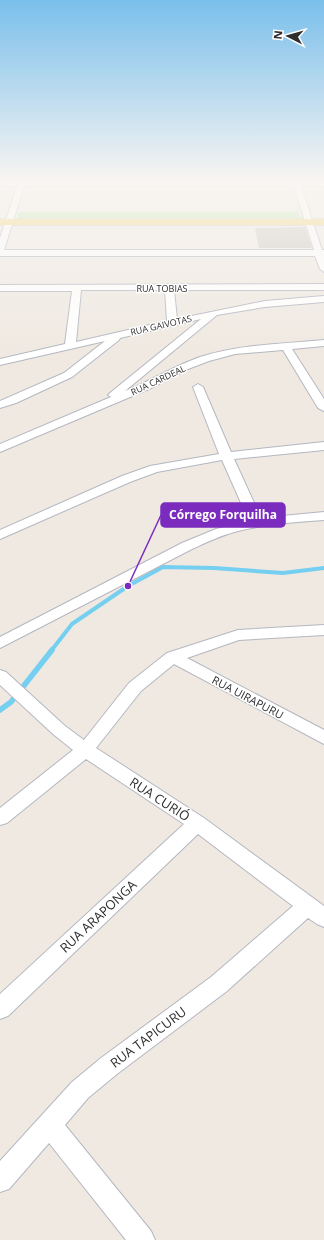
<svg xmlns="http://www.w3.org/2000/svg" width="324" height="1240" viewBox="0 0 324 1240" font-family="'Open Sans',sans-serif">
<rect width="100%" height="100%" fill="#efe9e1"/>
<path fill="#b6e59e" d="M19,212h279l4,9 -285,-1z"/>
<g fill="none" stroke-linecap="round" stroke-linejoin="round">
<path stroke="#75cff0" stroke-width="4" d="M51,651l21,-27 56,-38 35,-19 51,1 69,5 41,-5"/>
<path stroke="#75cff0" stroke-width="5.5" d="M0,710l11,-8 41,-52"/>
</g>
<path fill="#cbc7bf" d="M305,227l7,21h-53l-4,-20z"/>
<g fill="none" stroke-linecap="round" stroke-linejoin="round">
<defs>
<path id="minor" d="M20,179h6v3h266v-3h6l2,3h24v4h-23l21,64h2v22l-4,-3 -5,-13h-315v-18l17,-52h-17v-4h18zM24,186h270l20,64h-310z
M324,284v6h-150l3,29 88,-18 59,-5v6l-59,5 -48,8 -92,76c26,-10 49,-25 75,-34 40,-13 83,-13 124,-17v6l-32,3 32,50v12l-6,-3 -35,-58 -48,4 -26,7 -21,8 -39,20 -149,63v-8l111,-47 -3,-2 2,-2 91,-74 -81,19 -1,2 -47,37 -56,26 -16,5v-7l64,-28 41,-32 -105,24v-6l65,-15 7,-53h-72v-6zM81,290h84l2,31 -91,21z
M198,384l5,3 28,65 93,-10v8l-90,9 27,59 63,-6v8c-29,2 -58,4 -86,11 -16,4 -31,11 -46,18l-192,99v-11l182,-94 34,-14 33,-8 -27,-61 -65,12 -27,10 -130,57v-9l122,-54 28,-10 69,-12 -26,-67z
M324,625v10l-85,5 -52,18 137,72v14l-150,-80 -33,27 -45,57 108,70 120,88v21l-7,-3 -9,-6 -81,73 -110,83 -29,24 -23,27 86,106 4,9h-29l-77,-97 -40,46 -9,3v-31l72,-79 29,-24 110,-81 82,-71 -95,-72 -190,182 -8,3v-25l184,-170 -98,-65 -79,64 -7,2v-17l73,-58 -20,-16 -53,-49v-15l6,2 59,54 19,14 45,-57 38,-30 71,-23z"/>
<path id="major" d="M0,219h324v6h-324z"/>
</defs>
<use href="#minor" stroke="#b4b7c1" stroke-width="2"/>
<use href="#major" stroke="#c9c9c9" stroke-width="2"/>
<use href="#minor" fill="#fff" fill-rule="evenodd"/>
<use href="#major" fill="#f2d163" fill-rule="evenodd"/>
</g>
<linearGradient id="sky" x2="0" y2="1"><stop stop-color="#7abfeb"/><stop offset="0.51" stop-color="#f8f5f2"/><stop offset="1" stop-color="#f8f5f2" stop-opacity="0"/></linearGradient>
<rect width="324" height="352" fill="url(#sky)"/>
<g text-anchor="middle" dominant-baseline="central" stroke-width="3" stroke-linejoin="round" paint-order="stroke">
<g font-size="9" fill="#2e2e2e" stroke="#fff">
<text x="162" y="288">RUA TOBIAS</text>
<text transform="translate(161 325) rotate(-13)">RUA GAIVOTAS</text>
<text transform="translate(158 380) rotate(-25)">RUA CARDEAL</text>
</g>
<g font-size="11" fill="#2e2e2e" stroke="#fff">
<text transform="translate(248 697) rotate(28)">RUA UIRAPURU</text>
</g>
<g font-size="13" fill="#2e2e2e" stroke="#fff">
<text transform="translate(160 799) rotate(33)">RUA CURIÓ</text>
<text transform="translate(98 916) rotate(-43)">RUA ARAPONGA</text>
<text transform="translate(148 1037) rotate(-37)">RUA TAPICURU</text>
</g>
</g>
<path fill="none" stroke="#7b2cbf" stroke-width="1.5" d="M128 586L161 515"/>
<circle fill="#7b2cbf" stroke="#fff" stroke-width="1.5" cx="128" cy="586" r="4"/>
<rect fill="#7b2cbf" stroke="#7b2cbf" stroke-width="1.5" x="161" y="503" width="124" height="24" rx="4"/>
<g font-size="12" text-anchor="middle" font-weight="bold" fill="#fff">
<text x="223" y="519">Córrego Forquilha</text>
</g>
<g transform="translate(288 36) rotate(276)" stroke="#ffffff" stroke-width="3" paint-order="stroke">
<path d="M0-3L7 15L0 10L-7 15Z" fill="#2e2e2e"/>
<text y="-6" font-size="11" font-weight="bold" text-anchor="middle" fill="#2e2e2e">N</text>
</g>
</svg>
